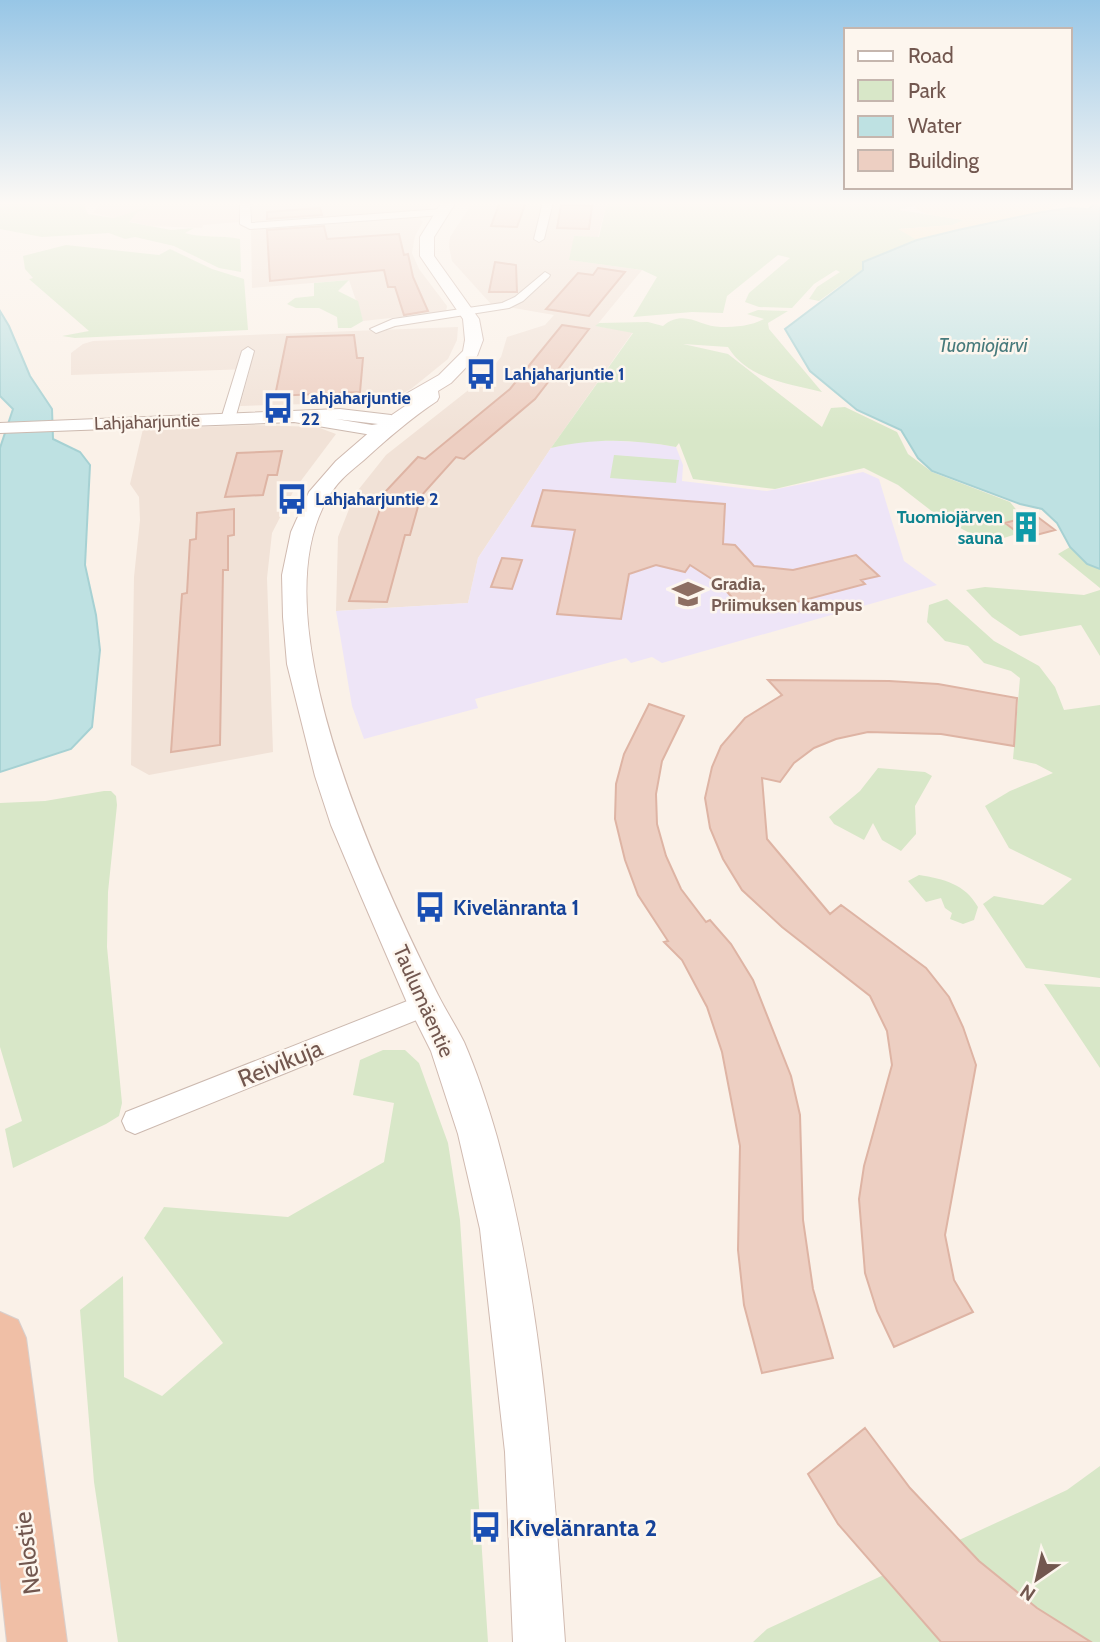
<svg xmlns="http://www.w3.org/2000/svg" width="1100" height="1642" viewBox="0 0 1100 1642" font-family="Cabin,sans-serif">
<rect width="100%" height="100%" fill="#faf1e8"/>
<path fill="#f1e2d7" d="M102,202h332l-14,17 3,3 -8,14 -3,17 7,16 28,37 -1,6 -83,9 -14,-41 -97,8 -1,-58 9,-1 1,-6 -10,-2 -48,4 -1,3 -52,-2 -57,-13z
M473,202h134l-9,35 -28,23 72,10 -46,56 37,6 -82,116 -73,110 -10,45 -132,8 2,-74 17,-43 31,-39 99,-78 16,-20 6,-20 38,-12 9,-10 -63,-11 -39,-43 -3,-15 1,-9z
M458,327l-1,13 -9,19 -37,30 -20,10 -14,3 -137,4 10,-37 -179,6v-22l12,-9 10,-3z
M254,425l63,2 19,7 -42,56 -22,43 -5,45 6,174 -124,23 -18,-10 3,-188 6,-57 -1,-23 -9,-13 13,-55z"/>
<path fill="#eee5f7" d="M586,440l61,2 29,5 7,18 -1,16 85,10 96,-19 16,7 25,82 33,24 -275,78 -10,-6 -21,6 -5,-5 -151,41 3,9 -114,31 -12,-33 -16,-95 132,-8 10,-45 73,-110z"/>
<path fill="#d8e7c8" d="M0,202h83l5,12 26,4 33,-11 1,3 -10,1 -9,11 42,8 23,-2 -9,5c15,5 36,2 55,6l1,33 -22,-4 -45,-22 -39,-9 -10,2 -16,-6 -67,4 -42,-8z
M607,202h307l1,3 -16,5 65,10 -11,5 -53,4 17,11 -54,22v7l-44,32 -10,-2 8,-12 23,-15 -4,-2 -22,14 -22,24 -33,-1 -14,-5 4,-9 41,-35 -12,-3 -51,41 -4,17 -31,-1 -59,5 24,-40 -15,-7 -73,-10 5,-24 25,1z
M66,245l93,10 11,-6 42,20 32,10 4,51 -173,8 -13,-2 27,-5 -60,-52 4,-1 -8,-9 -2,-13z
M349,280l-11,11 20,10 5,20 -12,7h-13l-1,-11 -18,-9h-23l-9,-4 8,-6 19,-2v-13z
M758,310l30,1 -20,12 1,6 53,63c-33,-8 -75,-13 -94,-45l-45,-3 45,10 94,73 9,-19 14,-1 52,25 11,22 24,18 78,30 22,27 -44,14 -50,-27 -40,-31 -34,-17 -89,21 -82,-10 -14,-36 -3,4c-43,-8 -83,-9 -125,1l82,-115 -38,-7 4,-3 49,-1 15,4c21,-18 37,1 58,1 15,0 30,-1 43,-8l-17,-5z
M614,455l65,5 -3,23 -66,-5z
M1070,547l17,17 13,5v19l-42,-34z
M985,587l99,8 16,-5v66l-19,-31 -61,11 -28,-19 -26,-27z
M947,599l47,42 45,25 16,21 9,23 36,-5v273l-74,-10 -43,-64 11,-8 49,9 29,-26 -63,-31 -24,-42 25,-15 43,-18 -17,-9 -23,-5 7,-81 -9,-7 -27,-8 -16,-17 -23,-5 -18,-19 2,-17z
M878,768l47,4 7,4 -17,30 1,28 -15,17 -19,-11 -9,-17 -9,17 -30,-16 -5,-7 31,-26z
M104,791h7l5,5 1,9 -9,87 -1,55 15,156 -3,13 -13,8 -93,44 -8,-39 17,-8 -22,-74v-244l45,-2z
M919,875c25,4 46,9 59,32l-4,13 -11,4 -13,-5 2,-6 -7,-5 -4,-10 -15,4 -18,-21z
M1044,984l56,3v81z
M383,1050h22l14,13 29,80 12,77 28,422h-370l-24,-160 -14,-172 43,-34 1,101 38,19 61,-53 -79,-105 20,-31 124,10 96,-55 10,-59 -41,-8 7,-35z
M1100,1466v176h-347l14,-13 300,-139z"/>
<path fill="#f6e6c6" d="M914,202h150l-22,10 -125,28 -19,-11 55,-4 10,-5 -37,-6 -10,-5z"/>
<path fill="#bee1e2" stroke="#a6d1d3" stroke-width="2" d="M1096,202h4v367l-13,-5 -17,-17 -13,-24 -15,-14 -22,-5 -88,-33 -14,-13 -17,-28 -44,-20 -47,-39 -25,-42 78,-59v-8l54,-22 41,-10 84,-18 28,-4 19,1z
M0,311l9,15 21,50 22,33 1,30 27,13 10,13 -5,100 11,50 4,35 -8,77 -21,22 -71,23v-324l13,-39 -13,-13z"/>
<path fill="#edcfc2" stroke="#deb4a4" stroke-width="2" d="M500,202h26l-9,25 -26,-1z
M561,205l31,1 -3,23 -32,-1z
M320,208l2,7 -55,4v-7z
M324,226l3,13 72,-5 5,21 4,-1 5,23 15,34 -24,4 -9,-28h-7l-4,-17 -114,11 -3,-51z
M495,262l21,3 1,27h-28z
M598,268l27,4 -36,44 -43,-7 32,-36 15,2z
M562,325l27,4 -54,70 -71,60 -8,-2 -35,39 -11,39h-5l-18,67 -38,-1 37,-110 32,-34 7,2 85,-70z
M354,335l3,23h6l-3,34 -85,4 12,-59z
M282,451l-5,24h-9l-5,20 -38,2 12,-44z
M543,490l182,14 -2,40 12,1 19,21 39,4 63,-15 23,21 -18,4 4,4 -106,28 -3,-3 -11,3 -24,-27 -31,-20 -5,7 -29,-7 -27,9 -8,45 -64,-5 18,-84 -43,-4z
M234,509v26l-6,1v34h-5l-3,175 -49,7 11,-158 5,-1 3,-53 6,-1 1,-26z
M1035,515l20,15 -30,8 -20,-15z
M502,558l20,2 -10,29 -21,-2z
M768,680l121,1 49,3 79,14 -3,48 -73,-12 -73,-2 -32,7 -22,9 -20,15 -14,19 -18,-4 5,61 63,75 11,-9 85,63 23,29 14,30 13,38 -31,170 9,45 19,32 -79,35 -17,-36 -12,-38 -6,-74 5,-33 28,-101 -5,-34 -17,-35 -88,-69 -40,-37 -19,-31 -13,-31 -5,-30 7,-31 9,-21 24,-28 37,-23z
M649,704l35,12 -22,45 -6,33 1,30 9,32 15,33 25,33 4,-2 21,24 22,36 38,96 9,39 3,105 10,69 20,69 -71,15 -18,-68 -6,-55 2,-104 -18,-94 -15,-45 -25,-47 -18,-18 4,-1 -30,-46 -13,-35 -10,-41 1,-35 8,-30z
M865,1428l45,60 69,73 58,47 54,34h-150l-103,-118 -30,-50z"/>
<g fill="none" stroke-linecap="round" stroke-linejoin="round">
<defs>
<path id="minor" d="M240,202h10l1,21 191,-14 5,3 -5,3 -192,14 -10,-5z
M543,202h10l-9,37 -5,3 -5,-3z
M545,272l5,3 -1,2 -26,24 -14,7 -114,18 -19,7 -6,-4 23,-10 109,-16 13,-6z
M248,347l6,4 -19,68 -2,3h-10l-2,-3 21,-68z
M425,994l9,3 3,8 -3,8 -299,121 -9,-4 -4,-9 4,-9z"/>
<path id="tertiary" d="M340,409l51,6 5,12 -3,4 -21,4 -78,-13 -294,11v-10zM336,419l42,5 -6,1z"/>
<path id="secondary" d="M442,202h14l-22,35v19l45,63 4,21 -6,16 -26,27 -13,8 1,6 -2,4c-27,18 -50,38 -73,59 -12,10 -24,19 -33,33 -78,119 50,388 107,502 8,16 18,31 26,47 13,30 24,64 33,95 46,164 56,336 68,505h-52l-8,-190 -25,-223 -22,-95 -27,-83 -23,-46 -47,-109 -30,-71 -16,-49 -28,-112 -4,-47 -1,-42 9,-43 18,-40 27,-31 44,-38 28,-19 -6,-5 2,-4 35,-20 24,-24 2,-11 -2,-21 -43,-63v-19z"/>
<path id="trunk" d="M0,1312l18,8 8,18 41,304h-60l-7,-63z"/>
</defs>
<use href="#minor" stroke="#ccb9af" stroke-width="2"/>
<use href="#tertiary" stroke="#ccb9af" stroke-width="2"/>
<use href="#secondary" stroke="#d0bab0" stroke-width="2"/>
<use href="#trunk" stroke="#d8d0ce" stroke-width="2"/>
<use href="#minor" fill="#fff" fill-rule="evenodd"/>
<use href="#tertiary" fill="#fff" fill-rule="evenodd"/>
<use href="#secondary" fill="#fff" fill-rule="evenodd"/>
<use href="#trunk" fill="#f0bfa6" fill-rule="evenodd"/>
</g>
<linearGradient id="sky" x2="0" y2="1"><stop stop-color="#97c6e6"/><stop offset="0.47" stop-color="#fdf9f5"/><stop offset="1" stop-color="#fdf9f5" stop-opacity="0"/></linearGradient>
<rect width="1100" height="432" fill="url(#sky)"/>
<defs>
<symbol id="bus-bare" viewBox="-9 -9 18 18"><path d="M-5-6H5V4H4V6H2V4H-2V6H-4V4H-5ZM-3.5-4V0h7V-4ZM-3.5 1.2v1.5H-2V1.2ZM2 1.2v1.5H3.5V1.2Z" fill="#1a4fb4" stroke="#fdf6ee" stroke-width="2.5" paint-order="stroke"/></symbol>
<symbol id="building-bare" viewBox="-9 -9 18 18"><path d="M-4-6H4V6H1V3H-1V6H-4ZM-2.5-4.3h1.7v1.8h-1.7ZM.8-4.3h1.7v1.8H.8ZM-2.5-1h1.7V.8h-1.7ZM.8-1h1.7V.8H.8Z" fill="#0f9aa8" stroke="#fdf6ee" stroke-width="2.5" paint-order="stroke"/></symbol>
<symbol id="university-bare" viewBox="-9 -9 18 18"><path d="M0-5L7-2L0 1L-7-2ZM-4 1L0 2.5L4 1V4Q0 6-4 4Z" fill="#8d6e63" stroke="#fdf6ee" stroke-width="2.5" paint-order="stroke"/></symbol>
</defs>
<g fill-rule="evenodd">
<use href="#bus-bare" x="459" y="352" width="44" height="44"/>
<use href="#bus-bare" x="256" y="386" width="44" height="44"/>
<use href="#bus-bare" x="270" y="477" width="44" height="44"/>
<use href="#building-bare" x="1004" y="505" width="44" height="44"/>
<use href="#university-bare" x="666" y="572" width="44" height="44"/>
<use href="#bus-bare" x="408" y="885" width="44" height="44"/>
<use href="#bus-bare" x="464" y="1505" width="44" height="44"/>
</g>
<g text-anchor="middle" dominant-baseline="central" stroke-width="5" stroke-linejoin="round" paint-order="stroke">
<g font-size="18" font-weight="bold" fill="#164399" stroke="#fdf6ee" text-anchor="start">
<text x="504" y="374">Lahjaharjuntie 1</text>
<text x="301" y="398">Lahjaharjuntie<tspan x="301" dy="21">22</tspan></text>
<text x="315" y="499">Lahjaharjuntie 2</text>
</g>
<g font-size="18" fill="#72574f" stroke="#fdf6ee">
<text transform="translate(147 422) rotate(-2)">Lahjaharjuntie</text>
</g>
<g font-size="18" font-weight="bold" fill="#0d838f" stroke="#fdf6ee" text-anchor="end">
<text x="1003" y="517">Tuomiojärven<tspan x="1003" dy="21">sauna</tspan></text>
</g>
<g font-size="18" font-weight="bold" fill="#785e54" stroke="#fdf6ee" text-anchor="start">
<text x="711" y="584">Gradia,<tspan x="711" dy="21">Priimuksen kampus</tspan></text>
</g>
<g font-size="19" font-style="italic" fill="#477a7c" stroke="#fdf6ee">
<text x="983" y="345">Tuomiojärvi</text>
</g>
<g font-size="21" font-weight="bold" fill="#164399" stroke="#fdf6ee" text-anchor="start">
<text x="453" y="907">Kivelänranta 1</text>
</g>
<g font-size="21" fill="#72574f" stroke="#fdf6ee">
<text transform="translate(424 1001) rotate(66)">Taulumäentie</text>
</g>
<g font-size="24" fill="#72574f" stroke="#fdf6ee">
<text transform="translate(280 1063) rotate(-22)">Reivikuja</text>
<text transform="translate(27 1553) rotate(-97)">Nelostie</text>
</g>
<g font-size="24" font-weight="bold" fill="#164399" stroke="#fdf6ee" text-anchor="start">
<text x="509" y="1527">Kivelänranta 2</text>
</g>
</g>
<rect x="844" y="28" width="228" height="161" fill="#fdf6ee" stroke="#c5b6ae" stroke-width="2"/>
<rect x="858" y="51" width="35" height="10" fill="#ffffff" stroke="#c5b6ae" stroke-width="2"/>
<text x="908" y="63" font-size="21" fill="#72574f">Road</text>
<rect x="858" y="80" width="35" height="21" fill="#d8e7c8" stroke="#c5b6ae" stroke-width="2"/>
<text x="908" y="98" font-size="21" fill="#72574f">Park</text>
<rect x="858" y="116" width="35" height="21" fill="#bee1e2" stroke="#c5b6ae" stroke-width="2"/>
<text x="908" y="133" font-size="21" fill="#72574f">Water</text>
<rect x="858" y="150" width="35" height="21" fill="#edcfc2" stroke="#c5b6ae" stroke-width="2"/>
<text x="908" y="168" font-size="21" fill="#72574f">Building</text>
<g transform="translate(1037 1579) rotate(214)" stroke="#fdf6ee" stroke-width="5" paint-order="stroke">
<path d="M0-5L12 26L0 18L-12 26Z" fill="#72574f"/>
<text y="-10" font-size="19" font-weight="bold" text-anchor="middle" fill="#72574f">N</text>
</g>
</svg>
